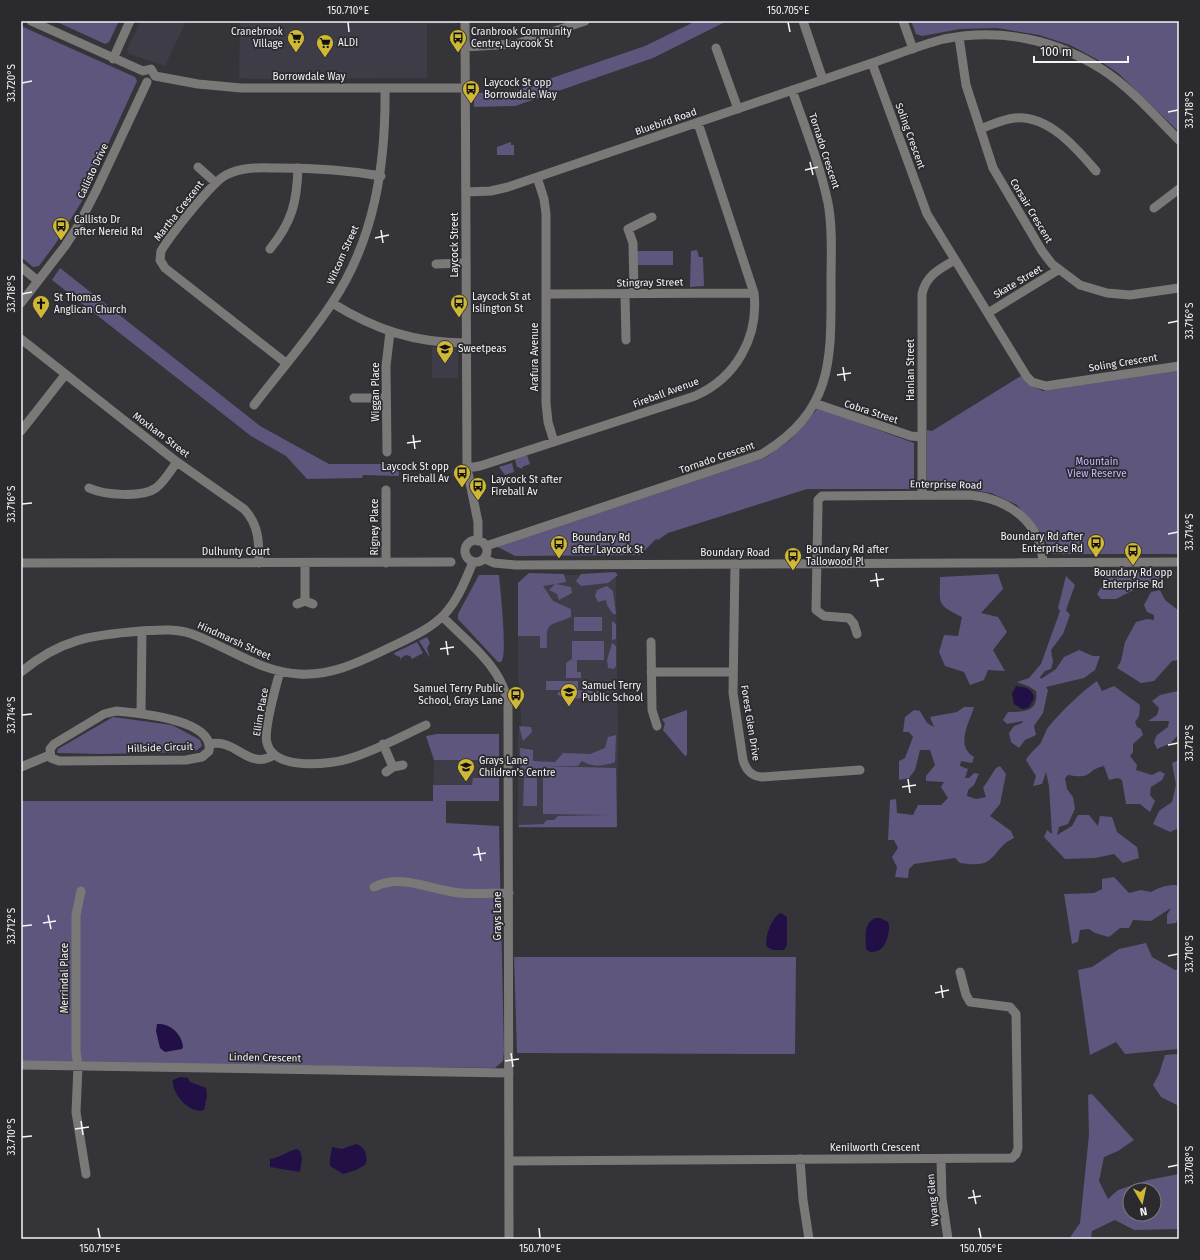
<svg xmlns="http://www.w3.org/2000/svg" width="1200" height="1260" viewBox="0 0 1200 1260" font-family="'Fira Sans',sans-serif">
<rect width="100%" height="100%" fill="#353438"/>
<path fill="#3e3c46" d="M141,21h45l-21,45 -36,-12 -2,-5z
M240,21h215v3h-28v54l-172,1 -16,-1z
M432,347l26,2v29h-26z
M616,574l2,163 -1,91h-99v-96l3,-7 -1,-36 -2,-11v-95l6,-7z
M434,760h65v41h-66z"/>
<path fill="#5f567e" fill-rule="evenodd" d="M55,21h64l-10,21 -4,2z
M696,21h31l-74,37 -138,48 -41,1v-14l37,-1 134,-46z
M911,21h268v111l-61,-59 -18,-12 -30,-16 -31,-10 -42,-7 -37,1 -38,7 -6,-2z
M21,26l114,51 2,4 -55,120 -26,42 -17,23 -6,1 -12,-10z
M511,142v3h3v10h-17v-8z
M697,250l2,7h4l1,29 -14,1 1,-36z
M637,251h36v14h-36z
M60,268l200,158 69,38h70v12l-36,-1 -1,3 -55,1 -21,-23 -35,-20 -199,-156z
M1179,370v184h-127l-11,-21 -24,-28 -26,-12 -19,-3 -44,-1 -1,-3v-56l5,1 89,-55 6,8 16,7z
M818,408l96,35v46h-107l-139,44 -10,7 -2,-1 -16,16 -125,1 -19,-10 269,-88 25,-18z
M527,455l3,9 -8,3 1,2 -6,-2 -2,-8z
M512,463l2,9 -9,3 -6,-8z
M615,572l3,3 -10,8 -27,3 -5,-5 5,-7z
M1112,572h49l-2,7 -18,7 -25,13h-15l-4,-5 7,-11 1,-7z
M529,573l35,1 2,8 -10,2 15,3 1,6 -13,7 -2,-6 -8,-4 6,-6 -12,2 10,15 18,8v8c-23,10 -25,3 -24,31h-7v-12h-22v-53z
M998,574l5,15 -22,24 17,4 9,15 -14,18 12,21 -17,-1 -4,10 -14,5 -6,-13 -19,-6 -6,-14 5,-17 14,1 4,-19c-26,-13 -22,-12 -22,-40z
M479,575h20c1,13 9,82 2,87h-3l-40,-43v-5z
M1066,576l9,9 -9,25 4,5 -7,19 -12,16 2,12 -2,7 -6,2 -5,6 1,2 15,-10 8,-12 15,-7 14,6h7l-5,14 -11,8 -38,9 2,3 -5,23 -9,13 2,9 -11,5 -6,8 -8,-6 -2,-9 5,-7 8,-3 1,-2 -16,3 -4,-4 5,-8c16,0 31,0 28,-21l-8,-5 -11,-4 12,-4 12,-14 19,-53 -2,-3z
M607,586l6,5 3,23h-3l-6,-9 -1,-5 -8,2 -3,-6 2,-6z
M1160,590l5,10 14,11v49l-7,1 -18,20 -13,2 -24,-15 4,-7 4,-19 11,-20 11,-3 7,1v-5l-7,-3 -3,-7 7,-13z
M574,617h28v14h-28z
M612,621l4,3v15l-4,1z
M427,637l3,6 -3,5 3,10 -11,-17z
M572,641h32v19h-27v12h4v6h-15v-15l6,-4z
M417,642l6,11 -11,6 -2,-3 -4,-1 -5,3v3l-1,-4 -5,-2 -1,-2z
M612,643l4,3v20l-2,3 -6,-1 -1,-8z
M546,681h32v9l21,1 -1,6c-11,0 -32,5 -41,-3l4,-4h-15z
M1097,681l5,10 12,-5 26,19 -1,11 -4,6 2,5 4,2 2,6 -10,9v8l-3,4 7,9 -1,5 16,5 8,-4 5,3 -3,6 -11,7 -1,8 5,6 -5,11 -10,-8h-14l-4,-24 -4,-2 -9,2 -5,-14c-19,4 -10,14 -36,9l-3,3 2,11 6,8 2,12 -7,15 -9,3 -2,8 15,-9 6,-11h11l9,11 2,-10 12,1 5,15 20,15 2,11 -16,5 -9,-9 -19,4 -30,1 -21,-22 3,-7 5,4 -3,-48 -3,-14 -4,12 -9,2 3,-10 -10,-16c4,-7 9,-11 14,-16 4,-6 5,-14 10,-19 14,-16 29,-31 47,-44z
M1179,689v45l-8,9 -14,6 -3,-7 3,-7 11,-8 1,-6h-21l9,-6 2,-7 -7,-7 8,-6 18,-4z
M964,707h10c-5,17 -19,38 0,50l-2,6 -11,-2 -1,5 8,3 -3,9h4l5,-5 5,1 -5,11 -6,5 -1,6 9,3 10,-2 -3,-9 13,-20 4,-2 6,8 -6,30 -10,12 21,15 3,7c-14,6 -15,15 -26,23 -7,5 -20,3 -28,2l-5,-5 -41,6 -5,5 -1,9 -13,-1 2,-10 -5,-10 6,-9 -4,-8h-6l2,-40 6,-1 1,14 16,2 5,-10h23l7,-7 -7,-11 3,-5 -18,-1v-5l9,-11 -5,-15h-10l-5,20 -6,8 -10,2v-19l6,-3 8,-21 -4,-5h-6l2,-15 9,-7 6,1 7,12 7,4 -4,-10 27,-5z
M687,710v45l-2,1 -22,-26 2,-6 -3,-5z
M113,717l59,8 28,15 2,6 -5,4 -9,2 -86,2 -45,-1 1,-4z
M519,726l12,1 1,5 -9,9z
M437,734h62v26h-65l-8,-24z
M616,735l-1,27c-12,4 -21,6 -33,-1l-4,5h-35l73,2 1,59h-98v-2l24,-1 4,-4h7l4,-4 51,-1 -66,-1v-41l-1,4h-21l-1,-29 13,2v11l22,1 8,-9 27,1 15,-6 3,-11z
M1179,760v68l-9,4 -17,-8 6,-13 13,-9 4,-17 -4,-22z
M473,778h26v23h-53v22l53,3 5,225 -1,10 -8,7 -474,-6v-261h412v-16h39z
M524,778h13v28h-14z
M1114,877l15,16 12,-3 10,2c7,-4 21,-9 28,-6v28l-3,9 -9,1v-9l4,-7 -20,13 -18,-1 -4,8h-9l-11,9 -14,-4 -6,-4 -9,1 -2,12 -6,2 -8,-50 30,-1 8,-4v-10z
M1146,943l6,14 23,13 4,-1v80l-54,5 -9,-12 -26,13 -12,-85 14,-3 27,-18z
M514,957h282l-1,97 -278,-1z
M1177,1054l2,1v51l-18,-9 -8,-12 6,-11 6,-19z
M1092,1094l42,46 -16,11 -14,6 -5,24 9,18 10,-9 30,-10 31,-6v55l-45,1 -19,-10 -23,11 -1,8h-22l11,-16 9,-88 -1,-40zM1130,1190h24v24h-24z"/>
<path fill="#220f46" d="M1016,686c9,1 17,2 18,13l-6,9 -6,1 -8,-5 -2,-10z
M781,913l6,4v28l-3,5h-11l-6,-3c-3,-9 5,-31 14,-34z
M875,918h5l8,4c3,5 -1,21 -5,25 -3,4 -8,5 -13,5l-4,-3c0,-12 -3,-25 9,-31z
M157,1024c13,-1 25,10 26,23l-1,2 -17,3 -5,-4 -4,-17z
M180,1077l8,1 2,4 16,6 1,8 -3,14c-13,5 -33,-16 -31,-30z
M356,1144c9,3 13,12 9,21l-9,5 -13,4 -13,-8v-7l2,-12 10,2z
M297,1149l3,2 2,7 -2,14 -30,-5v-8c10,-1 17,-8 27,-10z"/>
<g fill="none" stroke-linecap="round" stroke-linejoin="round">
<path stroke="#7a7977" stroke-width="9" d="M31,21l112,50 8,-2 4,7
M465,21l2,447 11,54v19
M803,21l20,59
M903,21l10,28
M959,37l7,48 27,83 49,83 10,13 28,21 27,8 23,2 49,-7
M465,47l51,-3 69,-23
M716,48l22,61
M113,59l17,-38
M155,76l43,8 43,4h224
M980,129c11,-4 23,-10 35,-11 34,-3 62,31 81,53
M1179,140c-24,-24 -47,-51 -76,-70 -48,-31 -103,-42 -159,-31 -24,6 -48,16 -72,24l55,151 100,163 5,5 14,4 133,-20
M198,167l18,16
M537,177l7,22 2,15v189l2,19 6,20
M466,192l25,-1 17,-4 364,-124
M1154,208l25,-19
M270,249c22,-27 27,-47 28,-81
M436,264l30,-1
M21,267l17,14
M546,294l208,-1
M634,294l-1,-51 -5,-14 24,-12
M625,295l1,45
M21,303l44,-57 13,-20 18,-35 51,-109
M332,303c44,27 83,40 134,40
M988,313l70,-43
M21,339l156,123 67,47c15,16 15,33 15,54
M286,363l-121,-95 -5,-8 1,-9c9,-15 51,-69 65,-76 17,-9 36,-7 54,-7 35,0 67,2 101,8
M354,398h32
M814,403l97,33 11,1
M254,405c26,-34 55,-67 78,-102 43,-64 54,-140 53,-215
M21,431l44,-56
M387,452l-1,-86 4,-34
M467,468l13,-2 215,-70c41,-18 64,-59 59,-103l-56,-170
M89,488c15,7 53,10 67,0 8,-6 15,-18 21,-26
M386,490v73
M922,495v-201c4,-19 18,-25 33,-34
M465 551a11 11 0 1 1 22 0a11 11 0 1 1-22 0Z
M486,546l276,-92c73,-44 69,-97 69,-172 0,-26 2,-53 -3,-79 -8,-38 -23,-76 -36,-113
M485,559l9,4 22,2 663,-3
M21,563l430,-1
M305,563v38
M735,564l-2,129 10,67c3,10 8,16 19,17l98,-7
M297,604l8,-3 8,3
M443,617c25,26 59,49 65,87l1,535
M857,634l-3,-10 -5,-6 -25,-2 -8,-6 2,-105v-5l4,-4 148,-1c39,4 71,27 73,68
M651,642l1,68 5,16
M280,671c-4,16 -17,58 -13,72 7,28 63,22 84,15 26,-8 51,-22 75,-33
M21,672c40,-33 70,-37 120,-41 18,-1 34,-3 51,3 36,13 68,38 107,40 35,2 64,-14 94,-28 51,-24 59,-32 80,-84
M651,672h82
M116,711c21,2 99,8 93,40l-7,6 -16,3 -127,1 -8,-3 -1,-9 4,-5 50,-30z
M141,714l1,-83
M210,744c27,-6 38,27 64,11
M383,744l10,23
M21,767l29,-12
M386,772l7,-5 10,-2
M374,887c27,-13 52,1 79,5 18,3 37,1 56,1
M81,891l-5,24v137l2,14 -2,46 10,62
M21,1065l488,8
M800,1159l3,41 6,39
M941,1159l1,39 6,41
M509,1161l503,-3 4,-4 2,-6 -2,-134 -6,-7 -40,-5 -4,-7 -6,-23"/>
</g>
<path fill="none" stroke="#f4f4f7" stroke-width="1.5" d="M348,22l1,10M788,22l2,10M22,83l10,-2M1168,112l10,-2M810,162l3,13M805,170l13,-3M381,230l2,13M375,238l14,-3M22,294l10,-2M1168,323l10,-2M843,367l2,14M837,375l14,-2M413,435l2,14M407,443l14,-2M22,504l10,-1M1168,534l10,-2M876,573l2,14M870,581l14,-2M446,641l2,14M440,649l14,-2M22,715l10,-1M1168,745l10,-2M908,779l2,14M902,787l14,-2M478,847l3,14M473,855l13,-2M48,915l3,14M43,923l13,-2M22,926l10,-1M1168,956l10,-2M941,985l2,13M935,993l14,-3M511,1053l2,14M505,1061l14,-2M81,1121l2,14M75,1129l14,-2M22,1137l10,-1M1168,1167l10,-2M973,1190l3,14M968,1198l13,-2M98,1228l2,10M539,1228l1,10M979,1228l2,10"/>
<defs>
<symbol id="supermarket-pin" viewBox="-11 -11 22 30"><path d="M0 17L-7.5 6A9.5 9.5 0 1 1 7.5 6Z" fill="#d0b837" stroke="#2b2a2e"/><path d="M-6-5.5h2.5l.6 2H6L4.5 2H-2.5L-4.4-4H-6ZM-1.5 3.2a1.3 1.3 0 1 0 .1 0ZM3 3.2a1.3 1.3 0 1 0 .1 0Z" fill="#111"/></symbol>
<symbol id="bus-pin" viewBox="-11 -11 22 30"><path d="M0 17L-7.5 6A9.5 9.5 0 1 1 7.5 6Z" fill="#d0b837" stroke="#2b2a2e"/><path d="M-5-6H5V4H4V6H2V4H-2V6H-4V4H-5ZM-3.5-4V0h7V-4ZM-3.5 1.2v1.5H-2V1.2ZM2 1.2v1.5H3.5V1.2Z" fill="#111"/></symbol>
<symbol id="church-pin" viewBox="-11 -11 22 30"><path d="M0 17L-7.5 6A9.5 9.5 0 1 1 7.5 6Z" fill="#d0b837" stroke="#2b2a2e"/><path d="M-1.2-6h2.4v3.5h3.3v2.4h-3.3V6h-2.4V-.1h-3.3v-2.4h3.3Z" fill="#111"/></symbol>
<symbol id="school-pin" viewBox="-11 -11 22 30"><path d="M0 17L-7.5 6A9.5 9.5 0 1 1 7.5 6Z" fill="#d0b837" stroke="#2b2a2e"/><path d="M0-5L7-2L0 1L-7-2ZM-4 1L0 2.5L4 1V4Q0 6-4 4Z" fill="#111"/></symbol>
</defs>
<g fill-rule="evenodd">
<use href="#supermarket-pin" x="286" y="28" width="20" height="27"/>
<use href="#bus-pin" x="448" y="28" width="20" height="27"/>
<use href="#supermarket-pin" x="315" y="33" width="20" height="27"/>
<use href="#bus-pin" x="461" y="79" width="20" height="27"/>
<use href="#bus-pin" x="51" y="216" width="20" height="27"/>
<use href="#bus-pin" x="449" y="293" width="20" height="27"/>
<use href="#church-pin" x="31" y="294" width="20" height="27"/>
<use href="#school-pin" x="435" y="339" width="20" height="27"/>
<use href="#bus-pin" x="452" y="463" width="20" height="27"/>
<use href="#bus-pin" x="468" y="476" width="20" height="27"/>
<use href="#bus-pin" x="1086" y="533" width="20" height="27"/>
<use href="#bus-pin" x="549" y="534" width="20" height="27"/>
<use href="#bus-pin" x="1123" y="541" width="20" height="27"/>
<use href="#bus-pin" x="783" y="546" width="20" height="27"/>
<use href="#school-pin" x="559" y="682" width="20" height="27"/>
<use href="#bus-pin" x="506" y="685" width="20" height="27"/>
<use href="#school-pin" x="456" y="757" width="20" height="27"/>
</g>
<g text-anchor="middle" dominant-baseline="central" stroke-width="3.5" stroke-linejoin="round" paint-order="stroke">
<g font-size="10" fill="#f4f4f7" stroke="#2b2a2e" text-anchor="start">
<text x="283" y="32" text-anchor="end">Cranebrook<tspan x="283" dy="12">Village</tspan></text>
<text x="471" y="32">Cranbrook Community<tspan x="471" dy="12">Centre, Laycook St</tspan></text>
<text x="338" y="43">ALDI</text>
<text x="484" y="83">Laycock St opp<tspan x="484" dy="12">Borrowdale Way</tspan></text>
<text x="74" y="220">Callisto Dr<tspan x="74" dy="12">after Nereid Rd</tspan></text>
<text x="472" y="297">Laycock St at<tspan x="472" dy="12">Islington St</tspan></text>
<text x="54" y="298">St Thomas<tspan x="54" dy="12">Anglican Church</tspan></text>
<text x="458" y="349">Sweetpeas</text>
<text x="449" y="467" text-anchor="end">Laycock St opp<tspan x="449" dy="12">Fireball Av</tspan></text>
<text x="491" y="480">Laycock St after<tspan x="491" dy="12">Fireball Av</tspan></text>
<text x="1083" y="537" text-anchor="end">Boundary Rd after<tspan x="1083" dy="12">Enterprise Rd</tspan></text>
<text x="572" y="538">Boundary Rd<tspan x="572" dy="12">after Laycock St</tspan></text>
<text x="806" y="550">Boundary Rd after<tspan x="806" dy="12">Tallowood Pl</tspan></text>
<text x="1133" y="573" text-anchor="middle">Boundary Rd opp<tspan x="1133" dy="12">Enterprise Rd</tspan></text>
<text x="582" y="686">Samuel Terry<tspan x="582" dy="12">Public School</tspan></text>
<text x="503" y="689" text-anchor="end">Samuel Terry Public<tspan x="503" dy="12">School, Grays Lane</tspan></text>
<text x="479" y="761">Grays Lane<tspan x="479" dy="12">Children's Centre</tspan></text>
</g>
<g font-size="10" fill="#f4f4f7" stroke="#2b2a2e">
<text x="309" y="77">Borrowdale Way</text>
<text transform="translate(666 122) rotate(-19)">Bluebird Road</text>
<text transform="translate(910 136) rotate(70)">Soling Crescent</text>
<text transform="translate(824 151) rotate(72)">Tornado Crescent</text>
<text transform="translate(93 171) rotate(-65)">Callisto Drive</text>
<text transform="translate(179 211) rotate(-52)">Martha Crescent</text>
<text transform="translate(1031 211) rotate(59)">Corsair Crescent</text>
<text transform="translate(455 245) rotate(-90)">Laycock Street</text>
<text transform="translate(343 255) rotate(-66)">Witcom Street</text>
<text transform="translate(1018 282) rotate(-31)">Skate Street</text>
<text transform="translate(650 283) rotate(-1)">Stingray Street</text>
<text transform="translate(535 357) rotate(-90)">Arafura Avenue</text>
<text transform="translate(1123 363) rotate(-9)">Soling Crescent</text>
<text transform="translate(911 370) rotate(-90)">Hanlan Street</text>
<text transform="translate(376 392) rotate(-90)">Wiggan Place</text>
<text transform="translate(666 393) rotate(-20)">Fireball Avenue</text>
<text transform="translate(871 412) rotate(18)">Cobra Street</text>
<text transform="translate(161 435) rotate(37)">Moxham Street</text>
<text transform="translate(717 458) rotate(-19)">Tornado Crescent</text>
<text transform="translate(946 485) rotate(1)">Enterprise Road</text>
<text transform="translate(375 527) rotate(-90)">Rigney Place</text>
<text x="236" y="552">Dulhunty Court</text>
<text x="735" y="553">Boundary Road</text>
<text transform="translate(234 641) rotate(24)">Hindmarsh Street</text>
<text transform="translate(261 712) rotate(-80)">Ellim Place</text>
<text transform="translate(750 723) rotate(81)">Forest Glen Drive</text>
<text transform="translate(160 748) rotate(-2)">Hillside Circuit</text>
<text transform="translate(498 916) rotate(-90)">Grays Lane</text>
<text transform="translate(65 978) rotate(-90)">Merrindal Place</text>
<text transform="translate(265 1058) rotate(1)">Linden Crescent</text>
<text x="875" y="1148">Kenilworth Crescent</text>
<text transform="translate(933 1200) rotate(-95)">Wyang Glen</text>
</g>
<g font-size="10" fill="#c4b4fc" stroke="#2b2a2e">
<text x="1097" y="462">Mountain<tspan x="1097" dy="12">View Reserve</tspan></text>
</g>
</g>
<rect width="1200" height="1260" fill="none" stroke="#2b2a2e" stroke-width="44"/>
<g transform="translate(1142 1202) rotate(171)"><circle r="19" fill="#2b2a2e" stroke="#7b7b7e"/>
<path d="M0-3L7 15L0 10L-7 15Z" fill="#d0b837"/>
<text y="-6" font-size="11" font-weight="bold" text-anchor="middle" fill="#f4f4f7">N</text>
</g>
<path d="M1034 56v6h94v-6" fill="none" stroke="#f4f4f7" stroke-width="2"/>
<text x="1040" y="56" font-size="12" fill="#f4f4f7" stroke="#2b2a2e" stroke-width="3" paint-order="stroke">100 m</text>
<rect x="22" y="22" width="1156" height="1216" fill="none" stroke="#f4f4f7" stroke-width="1.5"/>
<g font-size="10" text-anchor="middle" fill="#f4f4f7">
<text x="348" y="14">150.710°E</text>
<text x="788" y="14">150.705°E</text>
<text transform="translate(11 83) rotate(-90)" y="4">33.720°S</text>
<text transform="translate(1189 110) rotate(-90)" y="4">33.718°S</text>
<text transform="translate(11 294) rotate(-90)" y="4">33.718°S</text>
<text transform="translate(1189 321) rotate(-90)" y="4">33.716°S</text>
<text transform="translate(11 504) rotate(-90)" y="4">33.716°S</text>
<text transform="translate(1189 532) rotate(-90)" y="4">33.714°S</text>
<text transform="translate(11 715) rotate(-90)" y="4">33.714°S</text>
<text transform="translate(1189 743) rotate(-90)" y="4">33.712°S</text>
<text transform="translate(11 926) rotate(-90)" y="4">33.712°S</text>
<text transform="translate(1189 954) rotate(-90)" y="4">33.710°S</text>
<text transform="translate(11 1137) rotate(-90)" y="4">33.710°S</text>
<text transform="translate(1189 1165) rotate(-90)" y="4">33.708°S</text>
<text x="100" y="1252">150.715°E</text>
<text x="540" y="1252">150.710°E</text>
<text x="981" y="1252">150.705°E</text>
</g>
</svg>
